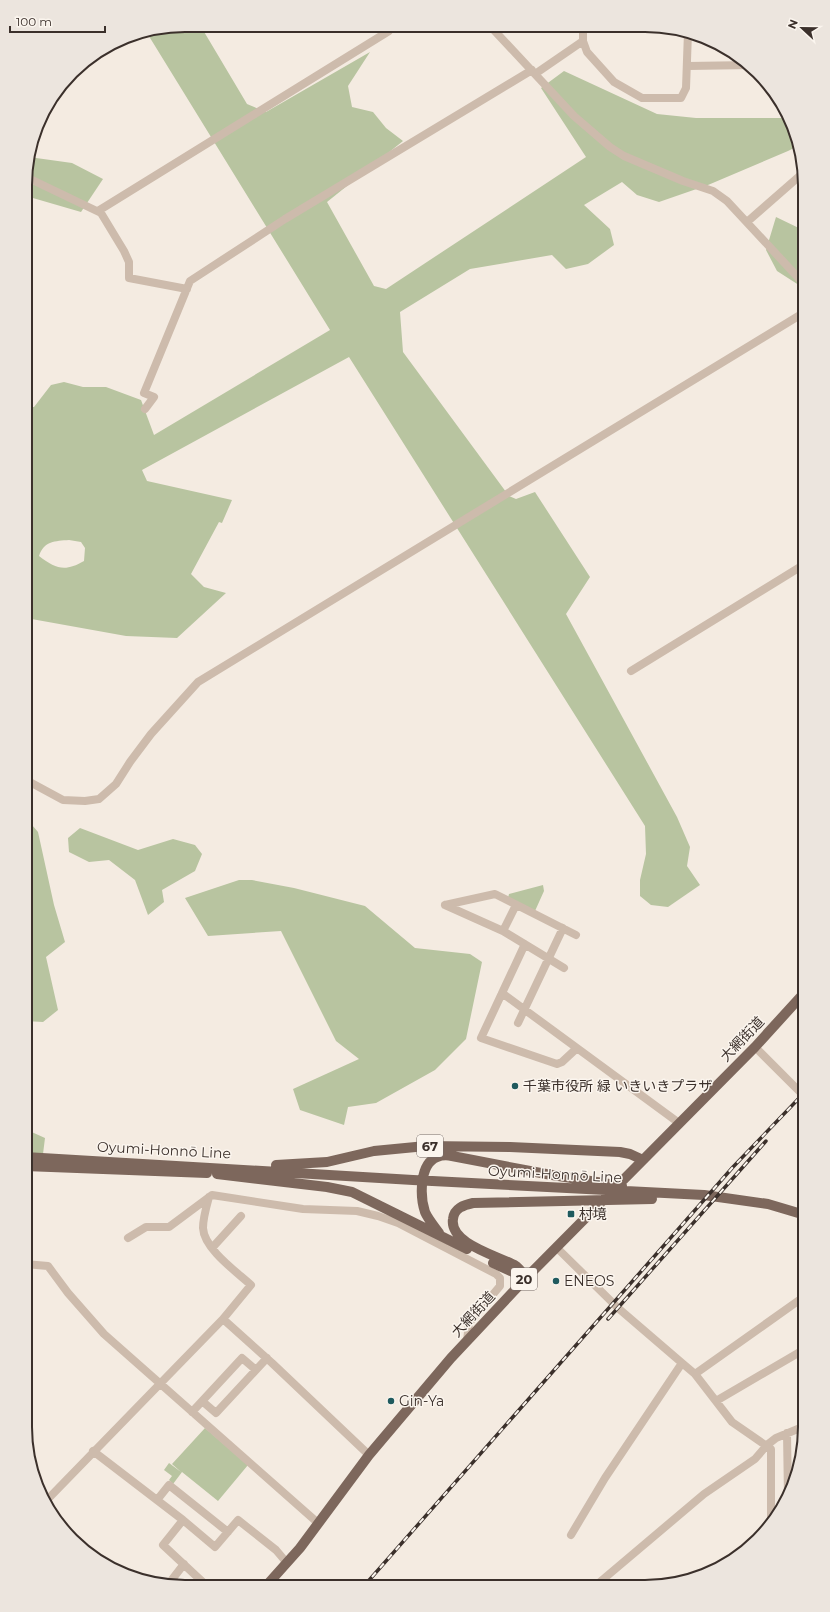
<svg xmlns="http://www.w3.org/2000/svg" width="830" height="1612" viewBox="0 0 830 1612" font-family="Montserrat,'Noto Sans JP',sans-serif">
<rect width="100%" height="100%" fill="#f4ebe1"/>
<path fill="#b8c4a0" fill-rule="evenodd" d="M185,25h15l47,79 19,8 104,-60 -22,34 4,21 21,5 13,16 17,13 -76,61 47,84 12,3 200,-132 -45,-69 23,-17 93,43 39,4h93l8,16 1,12 -10,5 -80,34 -49,17 -22,-7 -15,-13 -38,23 26,24 4,16 -26,19 -22,5 -14,-14 -82,14 -70,43 3,40 106,144 7,3 19,-7 55,85 -24,37 111,203 13,30 -3,19 13,19 -32,22 -17,-2 -11,-9v-16l6,-26 -1,-28 -296,-469 -207,113 5,11 85,19 -10,23 -3,-1 -28,52 13,13 22,6 -49,45 -51,-2 -100,-18v-161l2,-6h-2v-44h8l17,-22 13,-3 19,5h23l35,13 13,35 176,-105 -183,-297zM69,540l12,2 4,6 -1,13c-19,11 -28,8 -45,-5 5,-15 16,-15 30,-16z
M29,157l43,6 31,16 -22,33 -55,-16v-31z
M776,217l29,14v58l-28,-18 -11,-21z
M26,818l12,14 16,73 11,37 -19,15 12,53 -15,12 -18,-1z
M80,828l58,22 35,-11 22,6 7,9 -7,17 -33,19 2,12 -16,13 -13,-35 -26,-20 -20,2 -20,-10 -1,-14z
M239,880h13l42,8 71,18 50,42 55,6 12,8 -16,77 -31,31 -59,33 -28,4 -4,18 -44,-15 -7,-21 66,-30 -23,-18 -55,-110 -73,5 -23,-38z
M543,885l1,6 -9,20 -27,-13 1,-4z
M25,1129l20,9 -2,16 -18,-2z
M205,1428l43,37 -30,36 -36,-29 -9,12 -4,-4 3,-4 -8,-6 5,-7 12,9 -9,-8z"/>
<g fill="none" stroke-linecap="round" stroke-linejoin="round">
<path stroke="#cdbbac" stroke-width="8" d="M491,27l83,89 36,31 14,9 59,25 30,10 14,10 78,84
M583,27v14l4,11 27,30 28,16h39l5,-10 2,-56
M688,66l63,-1
M535,74l48,-33
M26,177l75,36 23,38 5,11v16l58,11
M98,211l291,-180 2,-5
M747,222l56,-49
M145,409l9,-12 -10,-4 46,-112 95,-62 247,-149
M802,439l3,-2
M631,671l174,-107
M26,780l37,20 22,1 14,-2 17,-15 14,-22 21,-28 47,-52 607,-370
M445,905l50,-11 81,41
M445,905l58,26 61,37
M503,931l13,-26
M525,944l-44,94 76,26 5,-2 14,-13
M502,993l177,130
M518,1023l45,-95
M755,1047l50,50
M128,1238l18,-11h23l43,-32 91,14 54,2 21,5 20,7 98,51 4,4v8l-31,37 -2,18
M556,1247l62,61 64,55
M212,1248l29,-32
M25,1264l23,2 20,27 36,41 214,189
M223,1319l49,44 97,92
M695,1374l110,-78
M202,1401l14,12 51,-55
M716,1401l89,-52
M192,1412l50,-54 14,12
M787,1433l1,64
M29,1450v2
M93,1451l90,69 32,27 23,-27 38,30 11,13
M157,1500l12,-15 59,47
M45,1502l178,-183 28,-34c-14,-13 -47,-36 -48,-57 0,-10 3,-20 6,-31
M183,1520l-20,25 44,41
M571,1535l34,-57 77,-115 13,11 37,48 39,27v77
M167,1586l17,-22
M594,1587l110,-93 51,-35 12,-14 9,-7 29,-12"/>
<path stroke="#7d675c" stroke-width="10" d="M25,1157l388,23 291,15 64,9 37,11
M276,1165l51,-3 47,-11 52,-5 84,1 110,5 10,2 13,6
M25,1166l182,7
M217,1174l110,13 25,5 115,57
M439,1233c-5,-7 -11,-14 -14,-21 -5,-15 -6,-48 12,-55 5,-2 10,-2 15,-1l94,18 76,12
M493,1263l33,15
M526,1278c-3,-4 -6,-9 -10,-12 -17,-10 -67,-22 -63,-47 1,-11 11,-14 20,-16l179,-4
M266,1586l34,-38 69,-93 82,-97 75,-80 229,-231 50,-55"/>
<defs>
<path id="rail" d="M608,1319l158,-178
M364,1586l369,-419 72,-75"/>
</defs>
<use href="#rail" stroke="#3b302b" stroke-width="3.5"/>
<use href="#rail" stroke="#fbf5ee" stroke-width="2" stroke-dasharray="6" stroke-linecap="butt"/>
</g>
<g fill="#1f5a5e" stroke="#fbf5ee" stroke-width="1.5">
<circle cx="515" cy="1086" r="4"/>
<rect x="567" y="1210" width="8" height="8" rx="2"/>
<circle cx="556" cy="1281" r="4"/>
<circle cx="391" cy="1401" r="4"/>
</g>
<g text-anchor="middle" dominant-baseline="central" stroke-width="3" stroke-linejoin="round" paint-order="stroke">
<g fill="#fbf5ee" stroke="#756b66" stroke-width="1">
<rect x="417" y="1135" width="26" height="22" rx="3"/>
<rect x="511" y="1268" width="26" height="22" rx="3"/>
</g>
<g font-size="13" font-weight="bold" fill="#3b302b">
<text x="430" y="1146">67</text>
<text x="524" y="1279">20</text>
</g>
<g font-size="14" fill="#3b302b" stroke="#fbf5ee">
<text transform="translate(742 1039) rotate(-46)">大網街道</text>
<text transform="translate(164 1150) rotate(3)">Oyumi-Honnō Line</text>
<text transform="translate(555 1174) rotate(3)">Oyumi-Honnō Line</text>
<text transform="translate(473 1314) rotate(-47)">大網街道</text>
</g>
<g font-size="14" fill="#3b302b" stroke="#fbf5ee" text-anchor="start">
<text x="523" y="1086">千葉市役所 緑 いきいきプラザ</text>
<text x="579" y="1214">村境</text>
<text x="564" y="1281">ENEOS</text>
<text x="399" y="1401">Gin-Ya</text>
</g>
</g>
<path d="M0 0H830V1612H0ZM185 32H645A153 153 0 0 1 798 185V1427A153 153 0 0 1 645 1580H185A153 153 0 0 1 32 1427V185A153 153 0 0 1 185 32Z" fill="#ece5de" fill-rule="evenodd"/>
<path fill="none" stroke="#3b302b" stroke-width="2" d="M185 32H645A153 153 0 0 1 798 185V1427A153 153 0 0 1 645 1580H185A153 153 0 0 1 32 1427V185A153 153 0 0 1 185 32Z"/>
<g transform="translate(802 28) rotate(292)" stroke="#fbf5ee" stroke-width="3" paint-order="stroke">
<path d="M0-3L7 15L0 10L-7 15Z" fill="#3b302b"/>
<text y="-6" font-size="11" font-weight="bold" text-anchor="middle" fill="#3b302b">N</text>
</g>
<path d="M10 26v6h95v-6" fill="none" stroke="#3b302b" stroke-width="2"/>
<text x="16" y="26" font-size="12" fill="#3b302b" stroke="#fbf5ee" stroke-width="3" paint-order="stroke">100 m</text>
</svg>
